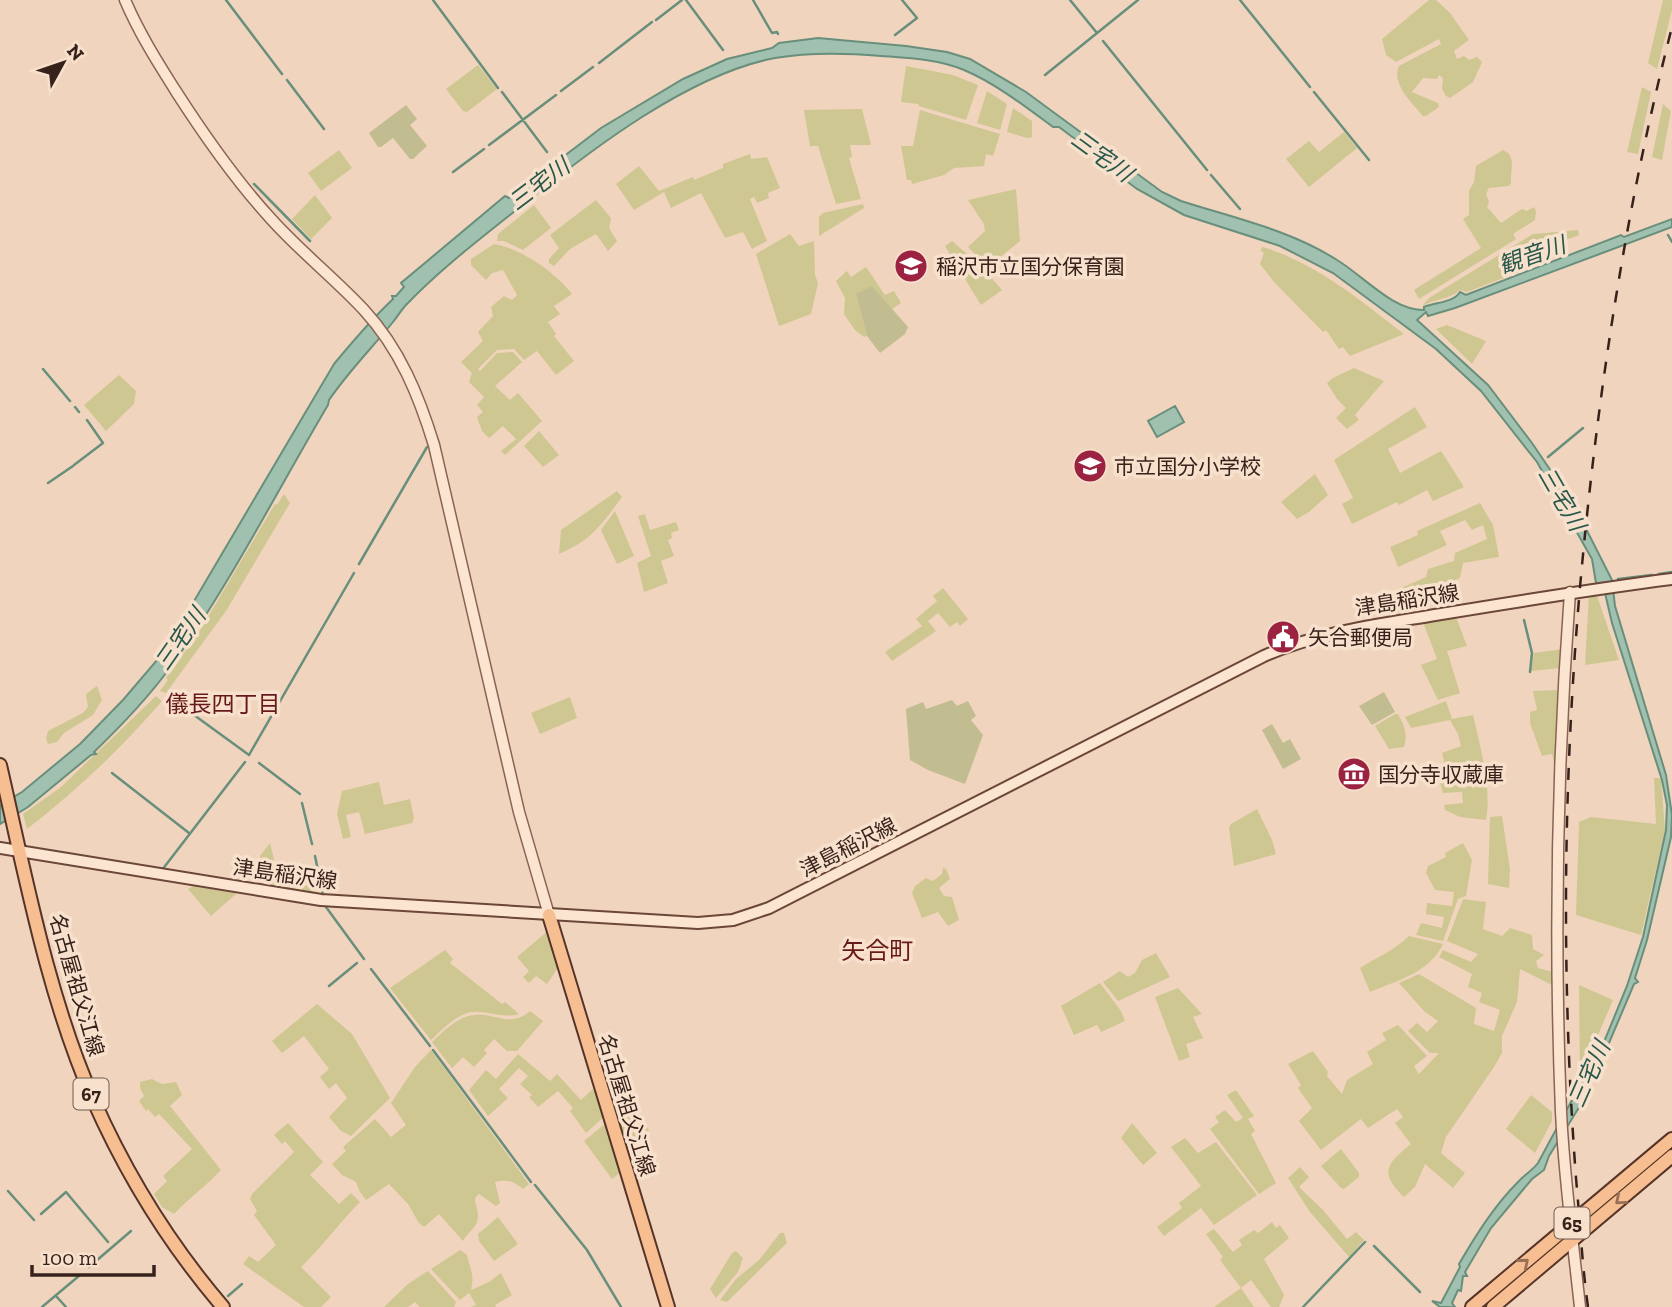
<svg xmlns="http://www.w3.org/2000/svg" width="1672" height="1307" viewBox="0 0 1672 1307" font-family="'Zilla Slab','Noto Sans JP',serif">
<rect width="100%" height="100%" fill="#f0d4bd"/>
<path fill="#cfc791" d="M1429,0h7l14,13 19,27 -15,11 3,8 7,-3 5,4 8,-3 5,5 -9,20 -23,16 -4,-2 -4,-7 1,-11 -4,-3 -2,4 -14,-1 -11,14 26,11 1,4 -13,9h-3c-11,-13 -32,-32 -24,-50l42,-22 -2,-5 -43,23 -10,-7 -4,-16z
M1663,0h9v10l-15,59 -9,-6z
M478,65l19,24 -30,23 -4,-1 -17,-22z
M906,66l47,9 25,10 -12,35 -47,-14 -1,-2 -17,-2z
M1642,87l9,5 -13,62 -11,-2z
M987,91l20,13 -7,26 -23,-7z
M1663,104l8,7 -9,49 -10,-3z
M1013,108l19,13v16l-5,1 -20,-6z
M862,109l9,36h-21l2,12 -3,1 12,41 -25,5 -18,-58h-8l-6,-36z
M920,110l80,24 -7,22 -7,-2 -2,12 -30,2 -10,7 -32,9 -1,-4h-4l-6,-34h12z
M1344,132l13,16 -48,39 -23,-28 23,-18 10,11z
M339,150l13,18 -31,23 -13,-18z
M1503,150c14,6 7,20 8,33l-2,3 -20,2 -3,6 3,8 -2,5 14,16 21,-14 5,2 7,-4 2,4 -1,9 -22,14 3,5 -97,60 -5,-9 67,-42 -18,-29 6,-4v-24l5,-9 2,-16z
M750,154l1,5 16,-2 13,31 -12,5 1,5 -12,5 -3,-6 -4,2 17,42 -15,8 -9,-17 -18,6 -24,-45 -30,15 -7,-16 -30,18 -18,-26 23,-18 20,25 34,-14 1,3 29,-12v-4z
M1016,189l4,52 -32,26 -20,-20 17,-16 -1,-7 -16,-24z
M315,195l17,23 -21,21 -19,-20z
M596,200l15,18 -2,10 8,13 -9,10 -12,-17 -26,15 -16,17 -5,-3v-4l10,-11 -9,-13z
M863,204l1,4 -45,28v-19l4,-4z
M534,205l17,23 -28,22 -19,-9h-7l1,-7z
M1578,230l1,5 -34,13h-13l-9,4 6,16 -62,24 -7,-2c-9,9 -26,9 -38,16l7,-8 104,-64z
M790,234l9,12 15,-5 1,34 3,8 -7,31 -32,12 -23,-72z
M952,241l29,25 21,24 -21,15 -36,-59z
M494,244c28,5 61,28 78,50l-18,12 6,8 -12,8 8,12 -2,2 20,25 -18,14 -19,-24 -13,9 -10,-11 -17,1 -19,19 2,2 17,-18 16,-1 9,10 -27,24 15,14 8,-7 24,28 -37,34 -4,-4 15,-12 -13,-13 -14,12 -7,-7 -5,-14 6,-5 -6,-7 7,-8 -15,-15 3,-9 -11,-11 22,-21 -5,-9 15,-16 -2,-9 13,-11 8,4 5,-5 -14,-25 -11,3 -6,7 -15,-15v-6z
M1263,247c54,17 97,53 141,87l-54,22 -7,-9 -4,2 -13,-19 -3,2 -48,-49 -15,-19 4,-11 -4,-3z
M866,267l19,28 9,-4 7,12 -9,6 -14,-14 -22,-1 11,42 -3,1 -9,-7 -11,-16 1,-16 -9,-17 11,-10 4,6z
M1447,325l39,16 -14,23 -36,-35z
M1354,368l30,13 -29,34 4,5 -12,9 -11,-11 10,-10 -9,-9 -10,-16 6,-5z
M119,375l17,16 -2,13 -28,27 -22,-26z
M1415,407l12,20 -39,22 12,24 41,-22 23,36 -31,14 -6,-11 -28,15 -2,-3 -45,22 -10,-20 11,-6 -19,-38z
M539,431l20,24 -16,12 -19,-21z
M1315,474l13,21 -19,17 -12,7 -16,-17z
M617,491l5,6c-22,29 -29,42 -63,57l2,-24z
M284,494l6,9 -64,108 -60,82 -6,-2 8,-11 -2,-2 33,-46 76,-128 2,1z
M1480,503l13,22 6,32 -36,6 -3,15 -47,18 5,16 -21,1 -9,-19 38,-17 2,-8 26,-8 1,-8 32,-14 -4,-14 -11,5 -7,-10 -25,11 7,14 -49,22 -8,-20 28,-12 -1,-4z
M615,511l19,45 -17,8 -16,-34z
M645,514l5,16 26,-8 3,8 -8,3 1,5 -4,2 6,16 -13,5 7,22 -24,9 -7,-29 14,-7 -13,-40z
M943,588l25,31 -8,7 -3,-4 -7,5 -12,-14 -10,8 8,10 -44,30 -7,-9 37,-26 -6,-7 21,-18 -4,-5z
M1596,593l23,67 -34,5 4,-71z
M1456,617l11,29 -20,5 13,42 -22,7 -17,-35 16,-6 -14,-37z
M1563,649l-3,19 -29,3 3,-18z
M97,686l5,14 -9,15 -29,18 -7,9 -9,2 -2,-6 2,-7 35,-18 5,-6 -2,-13z
M1560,690l-4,81 -4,-17 -10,2 -12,-33v-11l7,-2 -4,-19z
M156,696l6,5c-42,49 -86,90 -135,128l-4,-15 38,-27z
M570,697l7,21 -37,16 -9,-21z
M1446,701l6,18 21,-4c7,30 19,74 13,105l-26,-3 -15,-7 -1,-5 19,-2 -1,-11 -19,1 -3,-11 8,-3 -6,-26 19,-7 -3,-12 -8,-14 -39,8 -6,-11z
M1395,714h3c6,12 10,19 6,33l-15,2 -14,-23z
M1654,778h7l4,52 -24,105 -65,-20 3,-93 12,-5 65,7z
M379,782l5,23 26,-6 4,19 -2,5 -47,11 -6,-22 -13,3 5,22 -8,2 -6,-25 5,-23z
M1257,809l15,31 4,14 -42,12 -5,-38 2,-4z
M1502,816l8,53 -1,19 -21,-4 2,-67z
M270,843l7,29 32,-7 6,26 -4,3 -41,-7 -10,-31z
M1463,843l9,17 -6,36 -8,3 -15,42 -27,-6 5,-12 21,5 2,-11 -18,-3 1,-11 25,3 2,-14 -19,-2 -9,-17 2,-7 18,-9 -1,-4z
M943,868l3,1 4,10 -11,9 5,8 8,1 7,23 -11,6 -10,-14 -16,6 -10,-25 3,-7 11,-8 7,3 9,-7z
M193,886l44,7 -26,23 -23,-27z
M1463,899l23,3 -3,27 19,7 8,-8 22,7 1,14 11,6 -8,6 2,7 15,4 1,14 -34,-17 -3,33 -15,34v17l-8,14 -48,70 -5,16 24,20 -12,15 -28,-24 -10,23 -11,10c-25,-24 -18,-33 7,-53l-16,-21 8,-6 -6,-8 -29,19 -7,-9 -40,31 -22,-29 13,-13 -14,-20 3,-3 -13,-21 25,-13 15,21 -1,4 15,18 5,-14 26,-16 -6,-12 19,-12 -4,-7 16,-8 29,31 -13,10 5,8 20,-21h-9l-22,-22 9,-8 10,9 11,-11 -13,-9 -26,-29 20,-9 57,34 -2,16 20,7 6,-21 -21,-8 3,-9 -14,-6 4,-13 -33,-17 4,-7 28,12 7,-8 -31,-13z
M549,930l11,35 -13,19 -11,-8 -7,7 -6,-6 6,-6 -12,-14z
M1409,936l34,8c-14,29 -45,36 -73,48l-10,-24c17,-11 35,-18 49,-32z
M445,950l8,9 -3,4 52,41 3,-2 14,12c-15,4 -25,-1 -40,-2 -18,-3 -36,17 -48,28l-41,-52z
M1156,953l14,24 -52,24 -15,-19 17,-11 8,6 7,-4 7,-13z
M1100,983l21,28 4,10 -24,11 -4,-7 -23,10 -13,-29z
M1579,985l34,15 -33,77z
M1178,988l24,26 -9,3 10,21 -17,6 4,13 -11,4 -24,-64z
M317,1004l35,30 38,64 -39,38 -10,-5 -12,-14 18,-19 -11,-15 -7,6 -9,-12 9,-8 -25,-33 -22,17 -10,-12z
M530,1011l13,10 -26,30h-10l-13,-12 -10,11 3,3 -13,14 -11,-10 -11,11 -20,-26c12,-11 26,-26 43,-27 20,-2 36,13 55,-4z
M431,1050l98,134 -6,5c-9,-8 -16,-10 -28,-7l5,21 -4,3 -17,-12 -4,4c0,6 3,12 3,17 1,12 -11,17 -15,26l-24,-27 -15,13 -5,-4 -11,-19 -19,-20 -23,16 -6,-8 -4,-10 -14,-7 -10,-11 14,-13 -3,-4 32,-28 16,18 15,-12 -15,-22 24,-36z
M518,1054l32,27 7,-7 24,26 15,-14 10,29 -20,18 -16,-22 3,-3 -15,-17 -20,16 -9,-10 3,-2 -12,-11 8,-8 -9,-8 -20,21 9,9 -20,18 -19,-26 17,-20 10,9z
M620,1071l14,13 -11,14 17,18 -1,2 10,12 -13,10 -14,-4 -17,-54z
M152,1079l10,5 14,-2 6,13 -12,11 51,64c-15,16 -32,28 -47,44l-12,-7 -8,-13 13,-13 -4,-5 29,-27 -33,-35 -4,3 -7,-8 -2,2 -7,-10 5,-5 -4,-8v-6z
M1236,1090l18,26 -6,3 7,12 -4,3 25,49 -17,11 -49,-65 9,-7 -4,-5 10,-7 11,12 7,-4 -16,-23z
M1531,1095l21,17v9l-17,32 -29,-24z
M288,1123l35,39 -13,13 29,29 12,-11 9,9c-21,21 -38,45 -59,65l30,30 -10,10h-17l-61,-43 6,-8 9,6 18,-17 -22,-30 3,-4 -7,-12 2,-5 42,-42 -9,-11 -3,3 -8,-9z
M606,1123h2l14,48 -10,8 -28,-38z
M1132,1123l25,30 -14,12 -22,-27z
M1185,1138l13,15 18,-11 41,53 -43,30 -13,-17 -37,28 -7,-9 25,-19 -3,-5 22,-17 -30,-39z
M1341,1149l18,24v4l-15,12 -3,-1 -20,-22z
M1300,1167l9,10 -10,10 24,23 24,29 9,-7 8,8 -15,17 -39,-45 -22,-34z
M498,1217l20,27 -24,17 -15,-20 -1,-7z
M1272,1222l4,6 4,-3 9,13 -25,21 20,36 -5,12h-8l-20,-27 -10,8 13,19h-40l27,-19 -21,-28 3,-3 -17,-23 8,-5 19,23 9,-7 -3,-5 15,-10 4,3z
M780,1233h4l3,10 -60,59 -7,-2 16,-21 23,-19z
M460,1250l7,5c3,15 8,19 4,35l18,-8 12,-9 11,22 -17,10 1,2h-25l5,-2 -7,-12 -9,7 -29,-31z
M736,1251l7,7 -5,14 -22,26 -6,-9 22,-36z
M428,1271l28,31 -2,5h-34l-5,-5 -7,5h-24l24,-23z"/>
<path fill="#c2bc91" d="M406,105l11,14 -7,6 17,21 -14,13h-3l-17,-21 -12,9h-3l-9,-14z
M872,286l36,41 -3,7 -25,19 -13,-17 -11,-42z
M1384,692l11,20 -23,13 -13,-19z
M952,700l5,6 11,-5 8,15 -5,4 12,15 -18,49 -37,-14 -18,-10 -4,-51 17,-7 3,7z
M1272,724l11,19 7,-4 11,20 -18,10 -21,-39z"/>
<path fill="#a1c1b0" stroke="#688f7c" stroke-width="2" d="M818,38l88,8 41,6 23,7 56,33 136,100 19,9c53,17 109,29 156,59 28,17 55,50 87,50v-3c12,-5 29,-4 36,-15l6,3 155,-60 3,2 48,-18v8l-217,81 -27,8 -2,-4 -9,8 71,65 44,58 42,62 38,75 3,26 51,169 6,40 -1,22 -24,103 -12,38 3,4 -4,2 -28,66 -22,45 -1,6 -34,55 -5,14 -12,9 -41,49 -26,44 2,4h-4l-2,15 -3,-1 -6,13 3,4h-15l-8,-6 9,2 19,-36 -1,-3c17,-29 35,-58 59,-82 6,-7 14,-11 20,-19l48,-89 11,-15 30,-73 16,-49 23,-107 1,-25 -5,-25 -50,-157 -7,-30 -9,-10 -4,-24 -55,-97 -56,-71 -45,-42 -103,-76 -53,-27 -96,-31 -47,-26 -45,-34 -1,-4 -32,-24h-6c-27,-20 -58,-44 -89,-57 -26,-11 -56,-12 -83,-14 -35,-3 -71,-4 -106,2 -85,16 -183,91 -250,145 -41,33 -84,65 -120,103 -5,6 -8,11 -12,16 -22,27 -45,50 -64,78l-1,5c-51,86 -100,183 -159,264 -22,30 -48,57 -75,83l2,2 -5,1 -63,52 -28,17v-19l22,-13 58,-48 43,-44 41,-48 170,-288c19,-23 39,-46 59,-65l-1,-3h4l8,-9 -3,-4 104,-87 4,2 92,-70 82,-49 44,-20 45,-11 7,-5z
M1175,406l9,16 -27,15 -9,-16z"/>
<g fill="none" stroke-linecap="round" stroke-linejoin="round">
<path stroke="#688f7c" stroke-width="2.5" d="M226,0l56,74
M433,0l65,88
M686,0l37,50
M753,0l19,33 5,-1 1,2
M1070,0l27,33
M1240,0l70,87
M656,20l26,-20
M895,35l22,-17 -15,-18
M1103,41l104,129
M599,63l53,-41
M1045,75l93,-75
M287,80l37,49
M561,91l32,-24
M502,92l45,60
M1314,92l55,68
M489,145l67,-50
M453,172l31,-23
M1211,175l29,34
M254,184l56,57
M1668,235l4,7
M43,369l27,32
M75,407l4,5
M1548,457l35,-29
M74,465l29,-22 -16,-23
M48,483l25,-17
M359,564l68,-117
M1659,574l13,-2
M1618,579l34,-4
M1524,620l8,33 -2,19
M178,699l5,8 66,48
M249,755l105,-182
M259,763l41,31
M112,773l77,60
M302,803l10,41
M315,856l8,39h3
M162,870l83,-108
M326,907l38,52
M371,969l59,77
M329,986l28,-23
M433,1050l98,132
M535,1185l52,65 34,57
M8,1191l26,29
M41,1214l25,-22 42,50
M1374,1246l46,46
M89,1267l42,-36
M56,1296l10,11
M228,1296l14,-12
M42,1307l38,-32
M1303,1307l62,-65"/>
<defs>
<path id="tertiary" d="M125,0c14,33 33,63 52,93 29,45 59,88 95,127 29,32 63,59 92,90 36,39 55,86 70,135l85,367 30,103
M1570,592c-13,173 -16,346 -9,520 3,65 12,130 19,195"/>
<path id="secondary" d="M0,848l321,52 377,23 35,-3 36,-12 495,-252c55,-24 112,-31 171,-41 79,-13 158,-26 237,-36"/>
<path id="primary" d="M0,765c25,109 48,232 93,334 33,75 77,146 130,208
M549,915l119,392
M1472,1307l200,-168
M1493,1307l179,-151"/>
</defs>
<use href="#tertiary" stroke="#896455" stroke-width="13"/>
<use href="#secondary" stroke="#6b4639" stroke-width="14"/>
<use href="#primary" stroke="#56342a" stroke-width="16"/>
<use href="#tertiary" stroke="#fbe4d0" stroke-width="10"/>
<use href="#secondary" stroke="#fbe4d0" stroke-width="10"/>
<use href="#primary" stroke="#f7bf91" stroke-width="12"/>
<path stroke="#37221b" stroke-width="2.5" stroke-dasharray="12 12" stroke-linecap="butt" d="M1588,1307c-6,-43 -8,-86 -12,-129 -15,-201 -13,-401 5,-602 17,-185 45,-370 91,-549"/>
</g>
<defs><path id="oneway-chevron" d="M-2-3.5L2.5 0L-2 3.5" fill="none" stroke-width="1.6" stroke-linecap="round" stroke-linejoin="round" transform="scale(1.75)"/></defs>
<g stroke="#977056">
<use href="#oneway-chevron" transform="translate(1620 1200) rotate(140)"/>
<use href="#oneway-chevron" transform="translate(1524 1263) rotate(-40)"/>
</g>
<defs>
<symbol id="school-disc" viewBox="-11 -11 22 22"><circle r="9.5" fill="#9b2240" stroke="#f7e1cd"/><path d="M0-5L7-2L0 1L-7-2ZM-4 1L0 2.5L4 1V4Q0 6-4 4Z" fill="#fff"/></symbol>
<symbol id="civic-disc" viewBox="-11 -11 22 22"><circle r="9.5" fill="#9b2240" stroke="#f7e1cd"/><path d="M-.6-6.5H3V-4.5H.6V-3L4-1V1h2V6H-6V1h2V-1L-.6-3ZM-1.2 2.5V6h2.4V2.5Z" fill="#fff"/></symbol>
<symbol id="museum-disc" viewBox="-11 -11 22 22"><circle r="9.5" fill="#9b2240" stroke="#f7e1cd"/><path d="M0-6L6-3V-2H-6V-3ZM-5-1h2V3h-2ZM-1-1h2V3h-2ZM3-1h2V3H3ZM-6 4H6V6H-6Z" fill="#fff"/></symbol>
</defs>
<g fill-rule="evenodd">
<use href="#school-disc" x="892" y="247" width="38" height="38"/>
<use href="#school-disc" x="1071" y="447" width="38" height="38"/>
<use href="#civic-disc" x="1264" y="618" width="38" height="38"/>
<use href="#museum-disc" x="1335" y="755" width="38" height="38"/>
</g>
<g text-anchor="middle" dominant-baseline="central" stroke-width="7" stroke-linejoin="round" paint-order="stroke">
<g fill="#f7e1cd" stroke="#715b50" stroke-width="2">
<rect x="73.5" y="1078.5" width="35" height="31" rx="5"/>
<rect x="1554.5" y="1207.5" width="35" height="31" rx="5"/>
</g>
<g font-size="19" font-weight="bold" fill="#37221b">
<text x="91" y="1094">67</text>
<text x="1572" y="1223">65</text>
</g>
<g font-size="21" fill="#37221b" stroke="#f7e1cd" text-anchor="start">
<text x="936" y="266">稲沢市立国分保育園</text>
<text x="1114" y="466">市立国分小学校</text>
<text x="1308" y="637">矢合郵便局</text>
<text x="1378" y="774">国分寺収蔵庫</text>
</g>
<g font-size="21" fill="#37221b" stroke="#f7e1cd">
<text transform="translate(1407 600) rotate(-9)">津島稲沢線</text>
<text transform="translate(848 847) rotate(-27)">津島稲沢線</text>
<text transform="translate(285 874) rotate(8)">津島稲沢線</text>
<text transform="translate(77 985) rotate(74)">名古屋祖父江線</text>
<text transform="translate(627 1105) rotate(73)">名古屋祖父江線</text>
</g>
<g font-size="23" font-style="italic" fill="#29584a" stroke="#f7e1cd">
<text transform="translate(1102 156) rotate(36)">三宅川</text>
<text transform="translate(539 184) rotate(-37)">三宅川</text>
<text transform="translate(1532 255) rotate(-19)">観音川</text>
<text transform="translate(1562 499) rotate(60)">三宅川</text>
<text transform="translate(180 639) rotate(-55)">三宅川</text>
<text transform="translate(1589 1074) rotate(-66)">三宅川</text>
</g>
<g font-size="23" fill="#66181a" stroke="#f7e1cd">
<text x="223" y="704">儀長四丁目</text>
</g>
<g font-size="24" fill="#66181a" stroke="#f7e1cd">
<text x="877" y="950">矢合町</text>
</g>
</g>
<g transform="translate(63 63) rotate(50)" stroke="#f7e1cd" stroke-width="5" paint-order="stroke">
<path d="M0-5L12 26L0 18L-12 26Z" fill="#37221b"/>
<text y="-10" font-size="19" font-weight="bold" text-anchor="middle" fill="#37221b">N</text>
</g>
<path d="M32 1265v10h122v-10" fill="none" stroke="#37221b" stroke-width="3.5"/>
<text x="42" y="1265" font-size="21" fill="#37221b" stroke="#f7e1cd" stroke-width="5" paint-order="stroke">100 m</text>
</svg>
